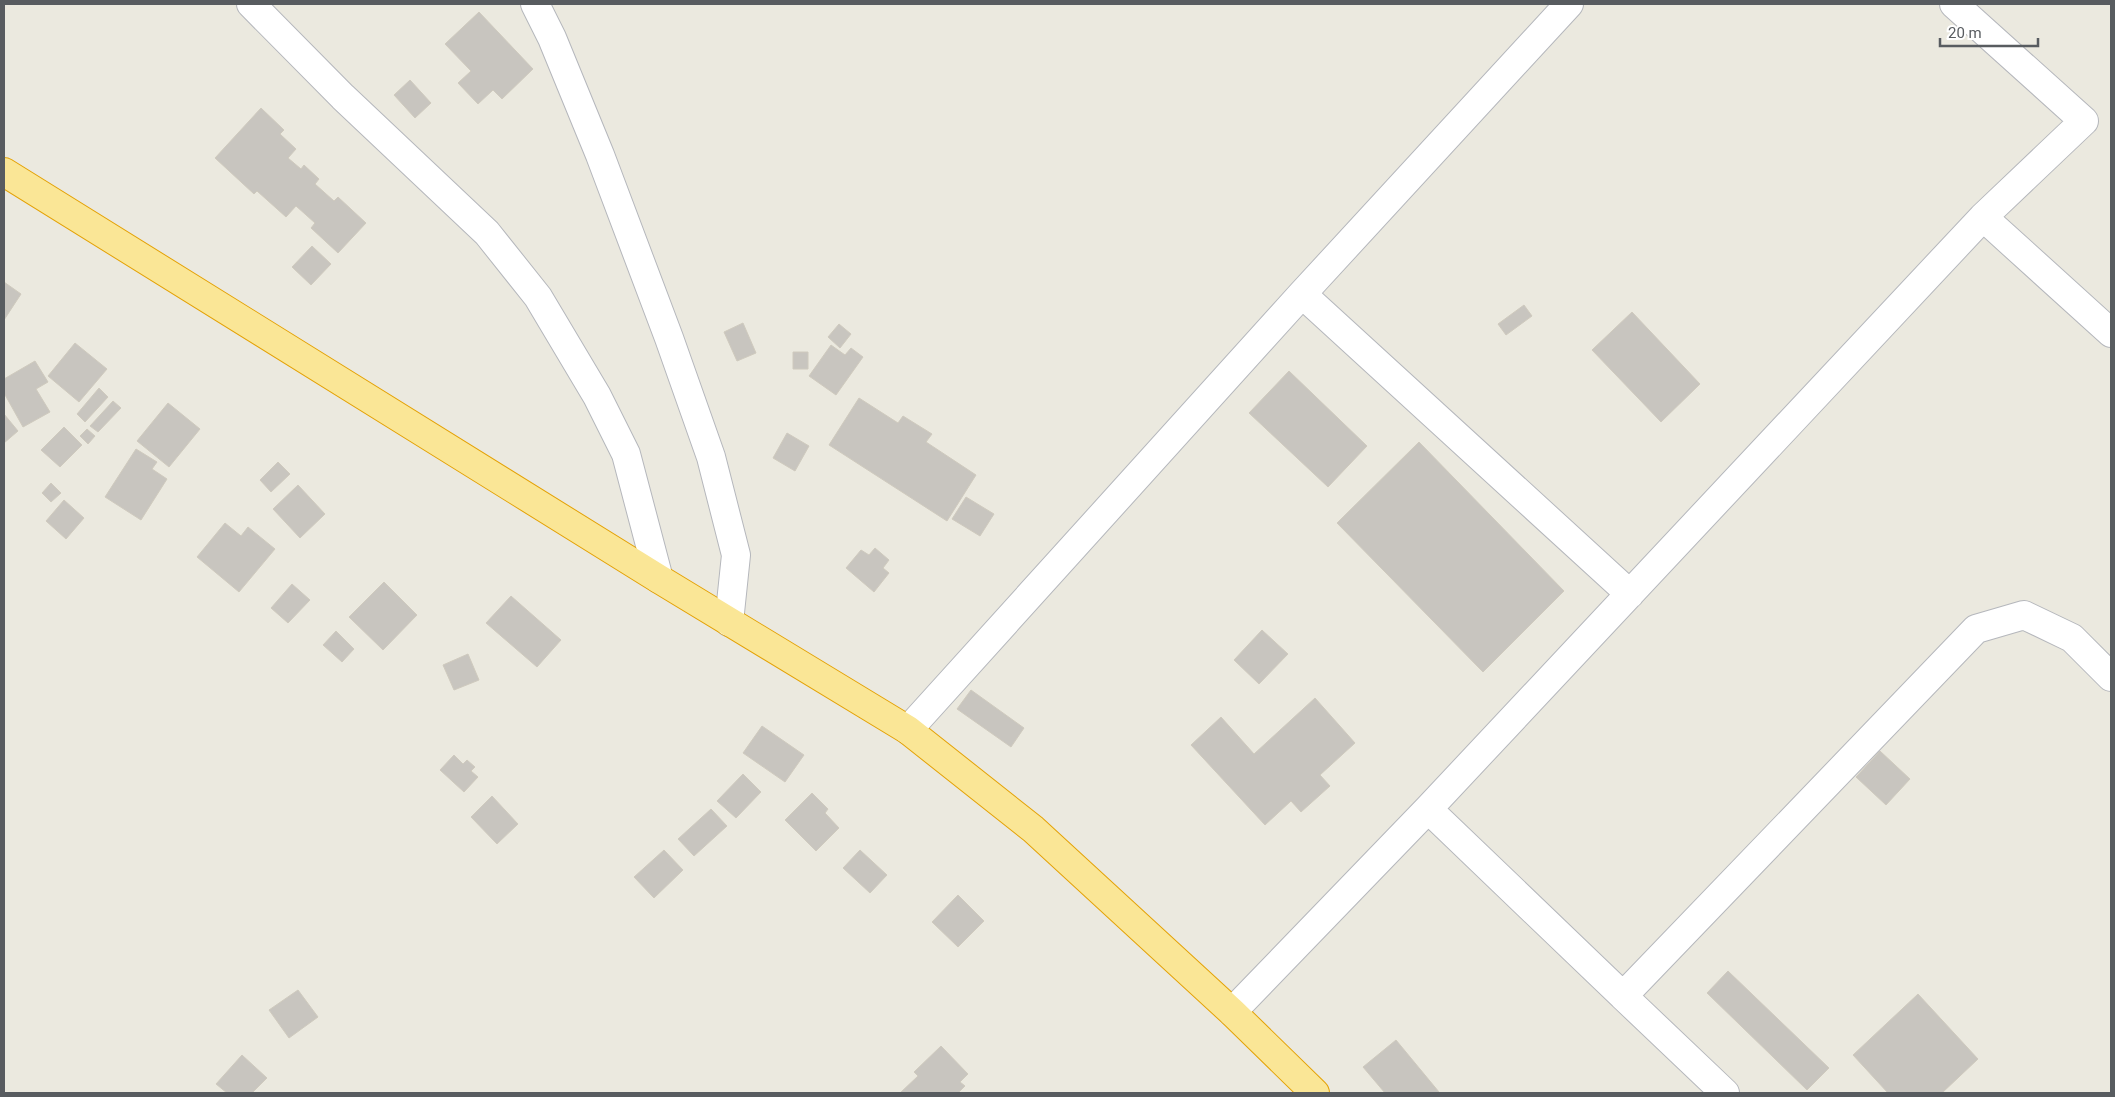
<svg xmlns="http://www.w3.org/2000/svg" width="2115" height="1097" viewBox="0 0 2115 1097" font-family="Roboto,sans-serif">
<rect width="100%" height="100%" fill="#ebe9df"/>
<path fill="#c8c5bf" stroke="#cfcabe" d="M479,12l54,57 -31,30 -9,-9 -15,14 -20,-21 13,-12 -26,-27z
M410,80l21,23 -16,15 -21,-23z
M261,108l23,22 -4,4 16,15 -8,9 13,11 3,-4 15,14 -4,5 19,17 4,-4 28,26 -28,30 -27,-25 4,-5 -19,-17 -10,11 -29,-26 -3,3 -39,-36z
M312,246l19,18 -20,21 -19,-18z
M4,282l17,12 -17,26z
M1524,305l8,11 -26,19 -8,-11z
M1632,312l68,72 -39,38 -69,-72z
M743,323l13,30 -19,8 -13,-29z
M839,324l12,10 -11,14 -12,-11z
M75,343l32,26 -28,33 -31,-26z
M831,345l14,10 6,-7 12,9 -27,38 -27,-19z
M793,352h15v17h-15z
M35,361l13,21 -12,7 14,23 -27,15 -19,-34v-14z
M1289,371l78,75 -39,41 -79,-74z
M99,388l9,9 -23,25 -8,-8z
M859,398l39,25 5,-7 29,18 -6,8 50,33 -29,46 -118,-76z
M113,401l8,7 -23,24 -8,-6z
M168,403l32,26 -31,38 -32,-26z
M4,414l14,17 -14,12z
M64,427l18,18 -22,22 -19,-17z
M87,429l8,7 -7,8 -8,-8z
M787,433l22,13 -14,25 -22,-13z
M1419,442l145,149 -81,81 -146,-149z
M136,449l21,13 -5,7 15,10 -26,41 -36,-23z
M278,462l12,12 -19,18 -11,-12z
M51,483l10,10 -10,9 -9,-9z
M298,485l27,29 -25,24 -27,-29z
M966,497l28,17 -14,22 -28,-17z
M64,500l20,18 -18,21 -20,-18z
M225,523l16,13 7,-9 27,22 -36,43 -42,-35z
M875,548l14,12 -6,8 6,5 -15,19 -28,-24 15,-18 8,5z
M384,582l33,33 -34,35 -34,-33z
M292,584l18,16 -22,23 -17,-15z
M511,596l50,44 -24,27 -51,-44z
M1262,630l26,24 -29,30 -25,-24z
M336,631l18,18 -12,13 -19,-17z
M468,654l11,26 -25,10 -11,-25z
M971,690l53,38 -13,19 -54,-38z
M1315,698l40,45 -35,32 10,11 -29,26 -10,-11 -26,24 -74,-80 30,-28 33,37z
M762,726l42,29 -19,27 -42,-29z
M1880,751l30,28 -24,26 -30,-28z
M454,755l9,9 4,-4 8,7 -4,4 7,6 -14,15 -24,-22z
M743,774l18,18 -25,26 -19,-17z
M812,793l16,16 -3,4 14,15 -23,23 -31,-31z
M492,796l26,28 -21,20 -26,-27z
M711,809l16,17 -33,30 -16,-17z
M664,850l19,20 -29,28 -20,-21z
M860,850l27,25 -17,18 -27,-25z
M958,895l26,26 -26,26 -26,-25z
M1728,971l101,97 -22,22 -100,-97z
M298,990l20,27 -29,21 -20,-28z
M1918,994l60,65 -36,34h-54l-35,-38z
M1396,1040l43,52 -2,1h-52l-22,-26z
M941,1046l27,28 -8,8 5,4 -7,7h-58l18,-17 -4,-4z
M242,1055l25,23 -15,15h-25l-11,-9z"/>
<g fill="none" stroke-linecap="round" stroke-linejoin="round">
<defs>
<path id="minor" d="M251,4l92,93 144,136 51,64 59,99 29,58 33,125
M535,4l17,34 48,117 69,183 42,119 25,98 -7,67
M1983,217l128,116
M1302,294l328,300
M908,730l394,-436 267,-290
M1428,809l195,187
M1232,1012l196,-203 555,-592 101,-96 -130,-117
M1725,1093l-102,-97 353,-367 48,-14 48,23 39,39"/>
<path id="trunk" d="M4,172l655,407 249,151 125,99 199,183 83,81"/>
</defs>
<use href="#minor" stroke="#b5b7bc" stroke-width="30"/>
<use href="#trunk" stroke="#e4a206" stroke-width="30"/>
<use href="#minor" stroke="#fff" stroke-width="28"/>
<use href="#trunk" stroke="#fae696" stroke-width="28"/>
</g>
<rect width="2115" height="1097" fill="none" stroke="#585c60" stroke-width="10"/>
<path d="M1940 38v8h98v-8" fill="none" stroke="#585c60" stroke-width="2.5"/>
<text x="1948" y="38" font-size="15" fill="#585c60" stroke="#ffffff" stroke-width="4" paint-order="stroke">20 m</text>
</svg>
